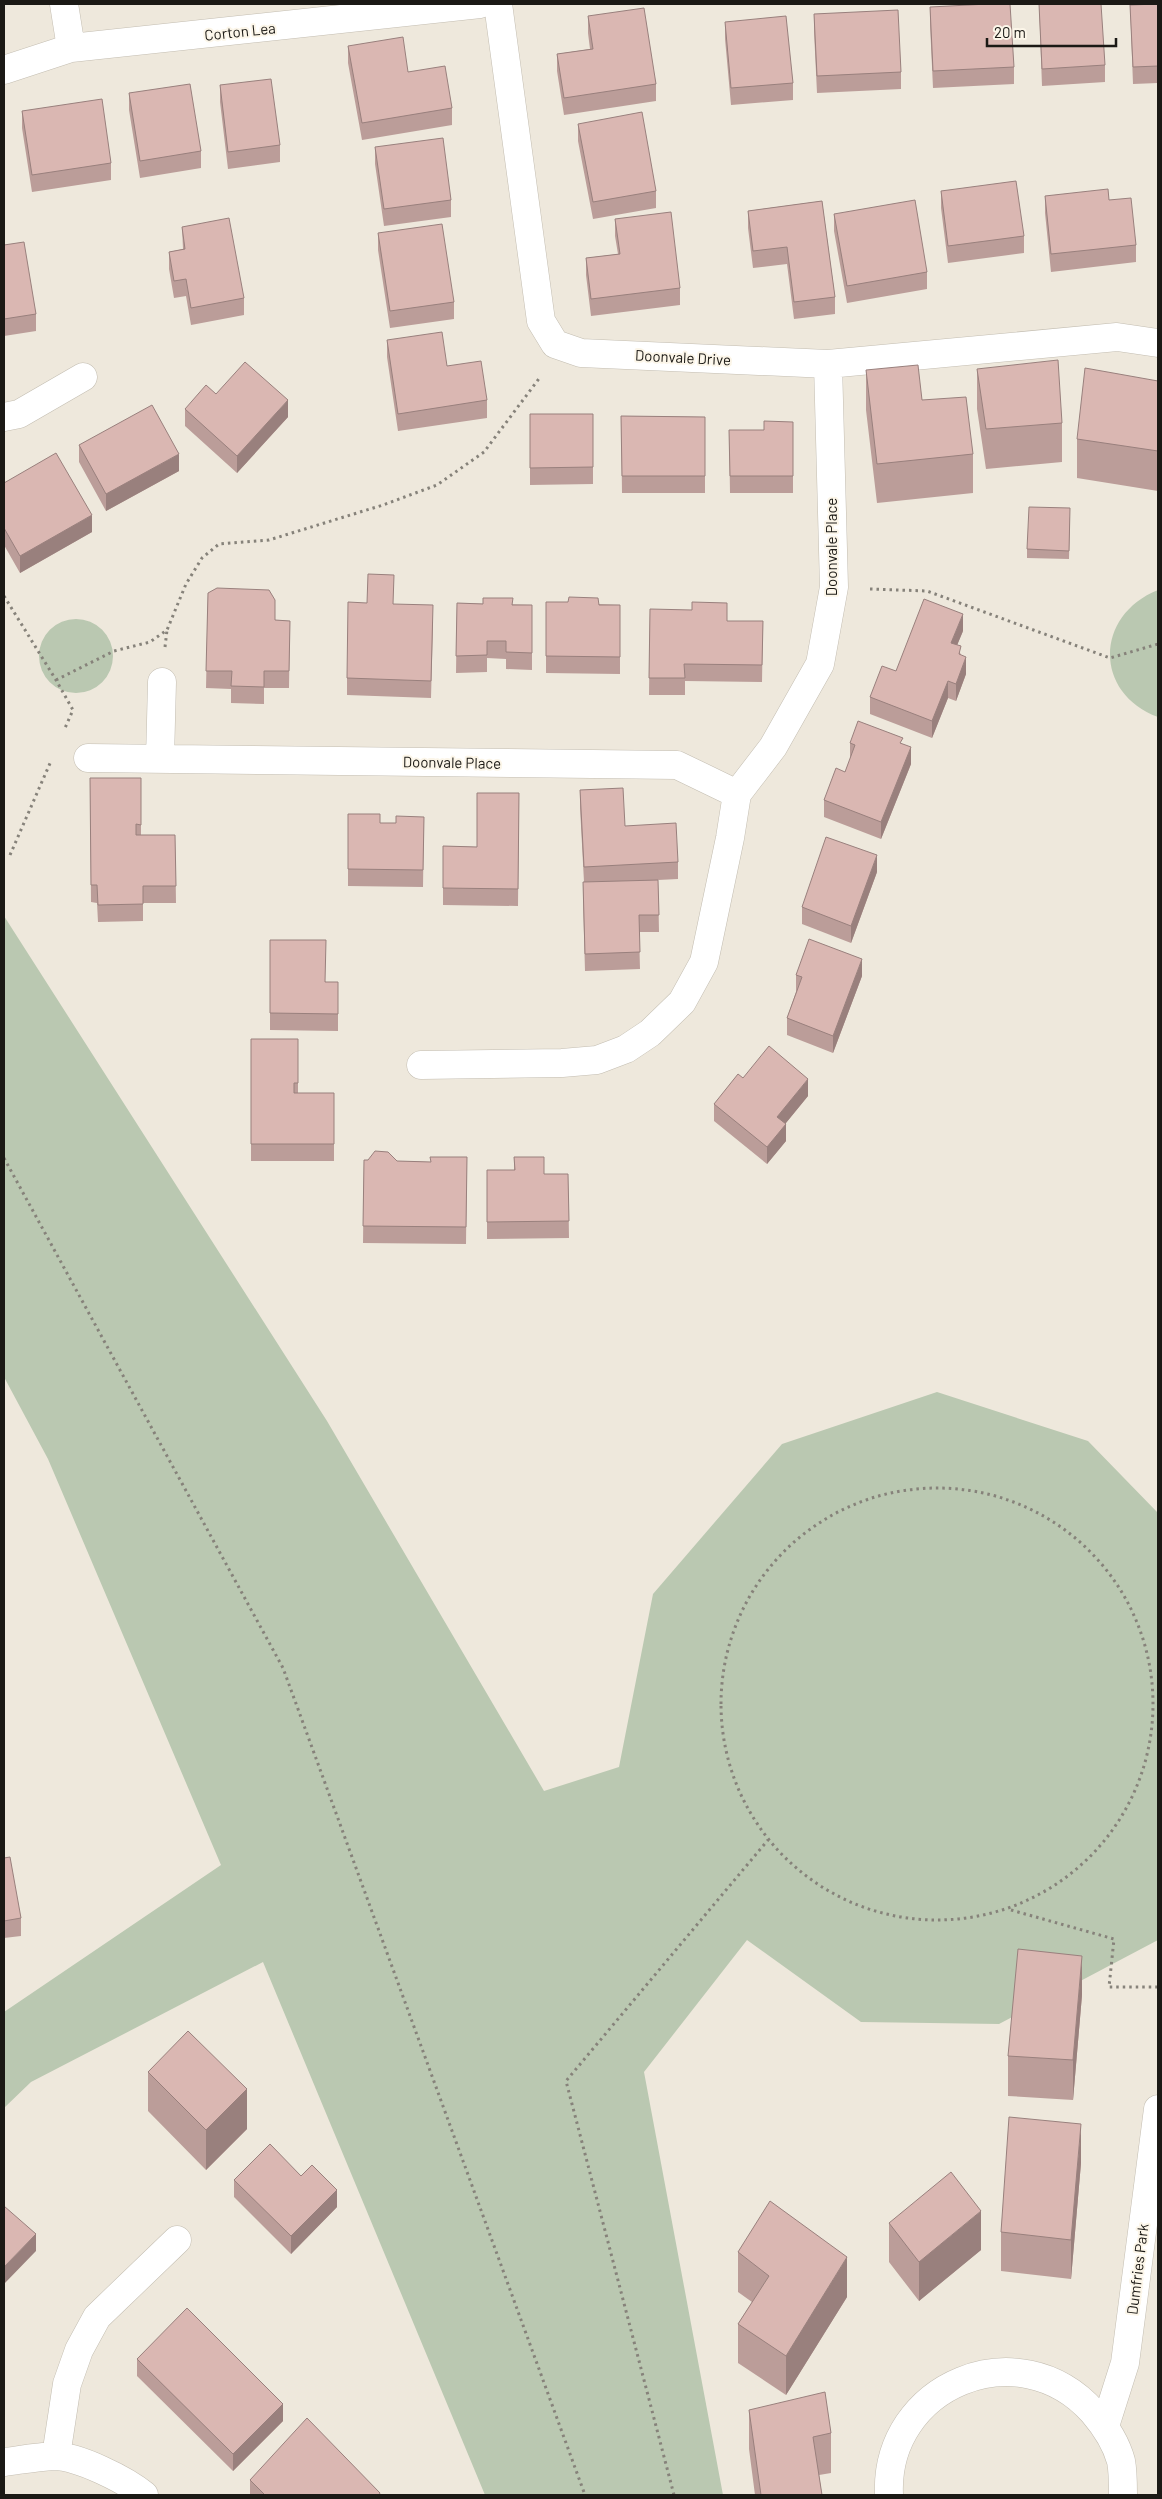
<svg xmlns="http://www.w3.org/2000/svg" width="1162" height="2499" viewBox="0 0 1162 2499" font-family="Barlow,sans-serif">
<rect width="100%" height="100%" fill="#eee8dc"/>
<path fill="#bac8b1" d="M1158,590v127c-65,-24 -63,-102 0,-127z
M39 656a37 37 0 1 1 74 0a37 37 0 1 1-74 0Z
M4,916l323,505 217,370 75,-24 34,-173 129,-150 155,-52 151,49 70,72v427l-159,84 -138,-2 -114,-82 -103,132 79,423h-238l-222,-533 -232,120 -27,26v-96l217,-147 -173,-406 -44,-82z"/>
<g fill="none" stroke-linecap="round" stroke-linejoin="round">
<defs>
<path id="minor" d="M64,4l7,44
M498,4l43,317 14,23 26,9 247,11 289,-27 41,6
M4,70l67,-22 409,-44
M4,417l15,-3 64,-37
M88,758l589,7 60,29
M160,759l2,-77
M421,1065l141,-2 35,-3 29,-11 24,-16 32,-31 22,-40 26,-124 7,-44 36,-47 47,-83 14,-77 -6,-223
M1105,2426l20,-63 33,-254
M56,2456l11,-72 12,-34 18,-33 80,-77
M4,2462c16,-2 33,-5 50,-6 24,0 72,24 90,39
M889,2495c-5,-110 130,-166 204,-83 12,14 23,31 28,49 2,10 2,23 2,34"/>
</defs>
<use href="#minor" stroke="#c3bdb1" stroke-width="29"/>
<path stroke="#86827a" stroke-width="3" stroke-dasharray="2.5 4" stroke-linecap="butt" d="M870,589l57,2 183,67 48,-14
M4,596l52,84 17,30 -8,18
M165,647l2,-17
M56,680l58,-29 36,-9 17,-12 19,-46 16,-26 17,-14 50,-4 114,-35 54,-20 47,-33 57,-76
M10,855l41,-94
M4,1158l279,510 302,827
M721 1704a216 216 0 1 1 432 0a216 216 0 1 1-432 0Z
M1011,1910l103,29 -5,48h49
M674,2495l-108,-414 202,-241"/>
<use href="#minor" stroke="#fff" stroke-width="28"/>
</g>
<path fill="#bb9d99" d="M1039,4l66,61v17l-63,4z
M1158,4v79l-25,1 -3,-79z
M930,7l84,60v17l-81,4 -3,-64z
M814,14l87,58v17l-84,4 -3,-62z
M588,16l68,68v17l-92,14 -7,-44v-17l33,-5 -2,-16z
M725,22l68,61v17l-62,5 -6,-66z
M348,46l60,26 44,36v17l-90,15 -14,-77z
M220,85l60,60v17l-52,7 -8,-67z
M129,93l72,58v17l-61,10 -11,-68z
M22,111l89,52v17l-79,12 -10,-64z
M578,124l78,67v17l-63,11 -15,-78z
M375,147l76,53v17l-67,9 -9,-62z
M941,191l83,45v17l-76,10 -7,-55z
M1045,196l64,4 27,45v17l-85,10 -6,-59z
M822,201l13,96v17l-41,5 -7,-55 -34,4 -5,-40v-17z
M834,214l93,58v17l-80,14 -13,-72z
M615,219l65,69v17l-89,11 -5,-41v-17l32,-4 -3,-18z
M182,227l62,71v17l-53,10 -5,-29 -12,2 -5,-29v-17l14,-3z
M378,233l76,69v17l-64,9 -12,-78z
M4,245l32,69v17l-32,5z
M387,340l60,26 40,34v18l-89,13 -11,-74z
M977,369l85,54v39l-76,7 -9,-60z
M866,370l56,30 51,54v39l-96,10 -11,-93z
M1158,381v110l-81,-13v-39z
M216,394l72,23 -51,56 -52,-47v-17z
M530,414h63v70l-63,1z
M621,416l84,1v76h-83z
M793,422v71h-63l-1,-63h35z
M79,445l100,26 -73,40 -27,-49z
M4,483l88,49 -72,41 -16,-28z
M1070,517l-1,42 -42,-1v-9z
M208,593l67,27 15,1 -1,67h-25v16l-33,-1v-14l-25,-1z
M546,602l74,3v69l-74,-1z
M457,603l75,2v65l-26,-1v-10l-19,-1v14l-31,1z
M393,604l40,18 -2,76 -84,-3v-17z
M650,609l77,12h36l-1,61 -77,-1v14h-36z
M963,631l-6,14 4,10 5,19 -10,27 -8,-3 -16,40 -62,-24v-17l26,-26z
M850,743l53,1 8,20 -30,75 -57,-22v-17l21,-28 5,-12z
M90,778h51v57h34l1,68h-33v18l-45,1 -1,-19 -6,-1z
M580,790l45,36 53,36v17l-20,1 1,52h-20l1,37 -55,2 -2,-72v-17h1l-4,-75z
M519,793l-1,113 -75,-1v-59l34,1z
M348,814l32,9h16l28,-6 -1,70 -75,-1z
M877,872l-26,71 -49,-19v-17z
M270,940l56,42h12v49l-68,-1z
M796,975l66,1 -29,77 -46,-18v-17l9,-26z
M251,1039h47v54h36v68h-83z
M743,1078l65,18 -23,28 1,17 -19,23 -53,-43v-17z
M467,1157l-1,87 -103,-1 1,-83 66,2z
M514,1157l30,17h24l1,64 -82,1v-69h27z
M4,1858l17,60v18l-17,2z
M1082,1995l-9,105 -65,-4v-40z
M148,2072l99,57 -41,41 -58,-59z
M1081,2163l-10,116 -70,-8v-39z
M234,2180l103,27 -46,47 -57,-57z
M889,2223l92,27 -62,51 -30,-39z
M738,2252l109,45 -61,98 -48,-32v-39l14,-22 -14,-10z
M137,2359l146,62 -50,50 -96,-95z
M749,2410l82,23v40l-12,2 3,20h-67l-6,-46z
M250,2480l130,15h-130z"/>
<path fill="#99807d" d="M288,400v17l-51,56v-17z
M179,454v17l-73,40v-17z
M92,515v17l-72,41v-17z
M963,614v17l-12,29v-17z
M966,657v17l-10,27v-17z
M948,681v17l-16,40v-17z
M911,747v17l-30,75v-17z
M877,855v17l-26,71v-17z
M862,959v17l-29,77v-17z
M808,1079v17l-31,38v-17z
M786,1124v17l-19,23v-17z
M1082,1956v39l-9,105v-40z
M247,2089v40l-41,41v-40z
M1081,2124v39l-10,116v-39z
M337,2190v17l-46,47v-18z
M981,2211v39l-62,51v-39z
M36,2234v17l-32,33v-17z
M847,2257v40l-61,98v-39z
M283,2404v17l-50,50v-17z"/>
<path fill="#dab7b2" stroke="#99807d" d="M988,4h22l4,63 -81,4 -3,-64z
M1039,4h62l4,61 -63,4z
M1158,4v62l-25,1 -3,-62z
M644,8l12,76 -92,14 -7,-44 36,-5 -5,-33z
M898,10l3,62 -84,4 -3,-62z
M786,16l7,67 -62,5 -6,-66z
M403,37l5,35 37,-6 7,42 -90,15 -14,-77z
M271,79l9,66 -52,7 -8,-67z
M190,84l11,67 -61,10 -11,-68z
M102,99l9,64 -79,12 -10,-64z
M642,112l14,79 -63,11 -15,-78z
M443,138l8,62 -67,9 -9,-62z
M1016,181l8,55 -76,10 -7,-55z
M1108,189l1,11 22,-2 5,47 -85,9 -6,-58z
M915,200l12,72 -80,14 -13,-72z
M822,201l13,96 -41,5 -7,-55 -34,4 -5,-40z
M671,212l9,76 -89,11 -5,-41 34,-4 -5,-35z
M229,218l15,80 -53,10 -5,-29 -12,2 -5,-29 16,-3 -3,-22z
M442,224l12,78 -64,9 -12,-78z
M24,242l12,72 -32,5v-74z
M442,332l5,34 34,-5 6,39 -89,14 -11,-74z
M1058,360l4,63 -76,6 -9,-60z
M245,362l43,38 -51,56 -52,-47 21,-24 10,9z
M918,365l4,35 44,-3 7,57 -96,10 -11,-94z
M1085,368l73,13v70l-81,-12z
M152,405l27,49 -73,40 -27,-49z
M530,414h63v53l-63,1z
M621,416l84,1v59h-83z
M764,421l29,1v54h-63l-1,-46h35z
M56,453l36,62 -72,41 -16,-28v-45z
M1029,507l41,1 -1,43 -42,-2z
M368,574l26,1 -1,29 40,1 -2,76 -84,-3 1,-76 19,1z
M217,588l52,2 6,10v20l15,1 -1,50h-25v16l-33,-1 1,-15h-26l2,-78z
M569,597l29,1 1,7h21v52l-74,-1v-54h22z
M483,598h30l-1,7h20v48l-26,-1v-11h-19v14l-31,1 1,-53 26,1z
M924,599l39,15 -12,29 10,3 -2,8 7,3 -10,27 -8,-3 -16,40 -62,-24 12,-31 14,5z
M692,602l35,1v18h36l-1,44 -78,-1 1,14h-36l1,-69 42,1z
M858,721l45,17 -3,5 11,4 -30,75 -57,-22 12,-32 9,4 10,-27 -5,-2z
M90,778h51v47l-5,-1v11h39l1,51h-33v18l-45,1 -1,-20h-6z
M623,788l2,38 51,-3 2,39 -94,5 -4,-77z
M477,793h42l-1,96 -75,-1v-42l34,1z
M348,814h32v9h16v-7l28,1 -1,53 -75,-1z
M826,837l51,18 -26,71 -49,-19z
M658,880l1,35h-20l1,37 -55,2 -2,-72z
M809,939l53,20 -29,77 -46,-18 15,-41 -6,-2z
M270,940h56l-1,42h13v32l-68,-1z
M251,1039h47v44h-4v10h40v51h-83z
M769,1046l39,33 -31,38 9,7 -19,23 -53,-43 24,-30 5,4z
M375,1151l13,1 9,9 34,1 -1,-5h37l-1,70 -103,-1 1,-66h4z
M514,1157h30v17h24l1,47 -82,1v-52h28z
M10,1857l11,61 -17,3v-63z
M1018,1949l64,7 -9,104 -65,-4z
M188,2031l59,58 -41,41 -58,-58z
M1009,2117l72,7 -10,116 -70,-8z
M270,2144l31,32 11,-11 25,25 -46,46 -57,-56z
M951,2172l30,39 -62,51 -30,-39z
M770,2201l77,56 -61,99 -48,-32 31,-48 -31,-24z
M4,2206l32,28 -32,33z
M187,2308l96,96 -50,50 -96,-95z
M825,2392l6,41 -18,4 9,58h-61l-12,-85z
M307,2418l73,75 -1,2h-114l-15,-15z"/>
<g text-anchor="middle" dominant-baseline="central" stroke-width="4" stroke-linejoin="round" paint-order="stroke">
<g font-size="15" fill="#1b1915" stroke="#fcf6e9">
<text transform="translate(240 31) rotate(-6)">Corton Lea</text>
<text transform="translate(683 357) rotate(3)">Doonvale Drive</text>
<text transform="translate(831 547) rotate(-90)">Doonvale Place</text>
<text transform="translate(452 762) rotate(1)">Doonvale Place</text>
<text transform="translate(1137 2269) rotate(-83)">Dumfries Park</text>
</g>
</g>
<rect width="1162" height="2499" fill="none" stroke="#1b1915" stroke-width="10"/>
<path d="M987 38v8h129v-8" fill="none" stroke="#1b1915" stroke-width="2.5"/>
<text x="994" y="38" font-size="15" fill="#1b1915" stroke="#fcf6e9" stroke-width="4" paint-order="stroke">20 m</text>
</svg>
